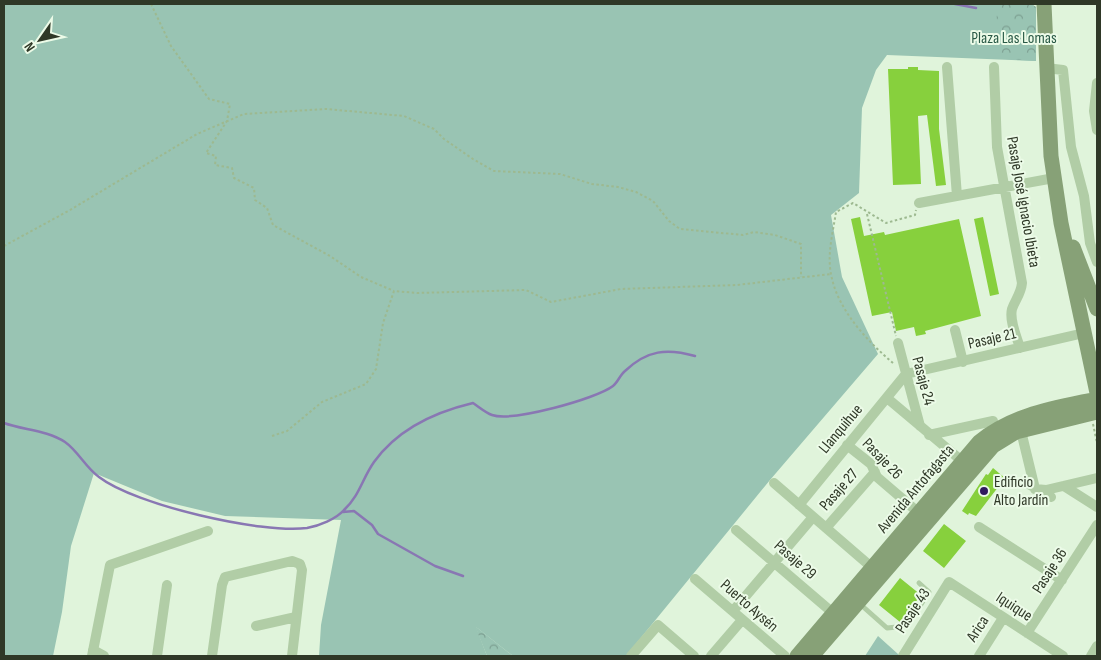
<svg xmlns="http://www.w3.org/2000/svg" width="1101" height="660" viewBox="0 0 1101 660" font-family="'Sofia Sans Condensed',sans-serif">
<defs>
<pattern id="forest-crowns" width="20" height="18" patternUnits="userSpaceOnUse" patternTransform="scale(1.25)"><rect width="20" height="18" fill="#99c4b3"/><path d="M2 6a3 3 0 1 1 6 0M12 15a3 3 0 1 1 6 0" fill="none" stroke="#7da092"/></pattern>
</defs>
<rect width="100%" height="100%" fill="#e0f4db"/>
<path fill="#99c4b3" d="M4,4h1027l5,3v54l-149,-6 -11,15 -14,38 -3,85 -28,22 11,62 36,77 -108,126 -144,176h-113l-37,-29 11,29h-168l2,-31 20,-105 -116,-4 -63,-15 -68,-28 -23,73 -9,66 -9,44h-49z
M878,636l20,18 1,2h-34z"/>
<path fill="url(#forest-crowns)" d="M999,4h32l5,3v54l-47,-3z
M475,626l38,30h-26z"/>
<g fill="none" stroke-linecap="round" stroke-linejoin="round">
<path stroke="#8977b3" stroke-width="2.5" d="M955,4l21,4
M4,423c19,7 43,7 61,19 13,9 21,26 34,35 36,28 163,57 208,51 12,-2 29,-9 37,-18 16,-15 18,-31 30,-48 23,-32 61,-50 99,-59 6,4 13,10 19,12 20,7 104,-16 121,-29 5,-4 7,-11 12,-15 22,-21 42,-23 70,-15
M343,512l11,-1 18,14 6,9 57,32 28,10"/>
</g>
<path fill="#87d03d" d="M908,67h10v3l21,1v58l7,56 -10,1 -9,-71 -9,1 3,68 -28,1 -5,-116h20z
M860,217l4,19 20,-4 1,3 74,-16 22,97 -56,15 1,3 -10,2 -2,-9 -18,4 -4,-19 -20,4 -21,-97z
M983,217l16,77 -9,2 -16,-77z
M993,468l12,10 -29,38 -7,-3 -1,2 -6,-4 24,-37 2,1z
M944,524l22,17 -22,27 -21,-17z
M900,578l21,17 -21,27 -21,-17z"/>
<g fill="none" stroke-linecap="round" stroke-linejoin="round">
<path stroke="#9db990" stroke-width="2" stroke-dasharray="2.5 2.5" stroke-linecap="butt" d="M151,4l20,42 38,53 21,5 -3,17 -21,32 10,3 -1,9 17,3 2,10 20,10 1,12 12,8 6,17 57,31 31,21 33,14
M867,214l29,122
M4,246l66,-36 127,-76 47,-20 82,-5 78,7 30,13 10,10 29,20 21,12 66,3 32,10 26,3 18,5 17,9 16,20 11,8 63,6 11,-3 21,3 26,9v33
M893,363c-26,-22 -56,-54 -62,-89 -4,-20 2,-42 5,-62l17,-9 33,20 29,-8 1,-5
M1093,424l4,19
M272,436l15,-5 35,-29 44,-18 10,-15 7,-46 11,-32 23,2 109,-3 25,12 70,-13 116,-4 94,-11"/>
<path stroke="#b1cda6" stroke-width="5" d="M860,604l27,24 20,-2 22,-34 -10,-9"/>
<path stroke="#b1cda6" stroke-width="10" d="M947,67l10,129
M994,67l3,80 25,136c-1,11 -7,17 -10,26 -3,12 5,28 8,39
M1046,68l17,2 8,77 13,49 6,47 7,19
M1097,83l-3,28 3,19
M919,203l135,-25
M955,330l8,32
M898,343l22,83
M906,374l178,-41
M887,398l75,63
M1021,431l14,58 11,1 51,-12
M929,435l64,-14
M847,445l24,19 6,13 42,36
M1025,482l26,15
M774,483l102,88
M1064,486l33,21
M799,505l107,-131
M979,527l83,53
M826,528l49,-56
M736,530l97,83
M695,579l90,77
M733,611l80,-94
M256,626l40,-9
M1027,633l70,-108
M93,650l11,6
M92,656l18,-91 98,-34
M157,656l10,-71
M212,656l10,-71 3,-8 67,-16 8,3 2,6 -10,86
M631,656l27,-31 36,31
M711,656l31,-36
M903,656l46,-74 114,74
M979,656l24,-38
M1091,656l6,-10"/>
<path stroke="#87a177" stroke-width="15" d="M1044,4l7,152 10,67 36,170
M1073,247l24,62
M797,656l182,-214c34,-28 76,-34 118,-43
M812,656l181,-210 23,-14 81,-20"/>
</g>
<circle fill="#2f195e" stroke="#ecfbe8" stroke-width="2" cx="984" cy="491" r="5"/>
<g text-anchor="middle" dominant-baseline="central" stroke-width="4" stroke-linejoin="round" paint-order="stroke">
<g font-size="16" fill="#295946" stroke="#ecfbe8">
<text x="1014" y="38">Plaza Las Lomas</text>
</g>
<g font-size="16" fill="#2f3827" stroke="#ecfbe8">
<text transform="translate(1023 202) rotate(80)">Pasaje José Ignacio Ibieta</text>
<text transform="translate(992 339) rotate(-13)">Pasaje 21</text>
<text transform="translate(923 381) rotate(75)">Pasaje 24</text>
<text transform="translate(841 429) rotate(-50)">Llanquihue</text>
<text transform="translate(882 459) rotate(46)">Pasaje 26</text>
<text transform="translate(916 489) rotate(-50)">Avenida Antofagasta</text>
<text transform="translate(839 490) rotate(-49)">Pasaje 27</text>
<text transform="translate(795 560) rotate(41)">Pasaje 29</text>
<text transform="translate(1050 571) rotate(-57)">Pasaje 36</text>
<text transform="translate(749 606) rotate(41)">Puerto Aysén</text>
<text transform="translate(1014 607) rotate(33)">Iquique</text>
<text transform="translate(913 611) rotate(-57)">Pasaje 43</text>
<text transform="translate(978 629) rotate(-57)">Arica</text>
</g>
<g font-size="16" fill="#2f3827" stroke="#ecfbe8" text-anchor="start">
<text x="994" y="482">Edificio<tspan x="994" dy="18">Alto Jardín</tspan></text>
</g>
</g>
<rect width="1101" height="660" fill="none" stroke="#2f3827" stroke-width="10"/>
<g transform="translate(40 40) rotate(236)" stroke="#ecfbe8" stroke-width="4" paint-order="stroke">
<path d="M0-4L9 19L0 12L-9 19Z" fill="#2f3827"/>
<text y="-8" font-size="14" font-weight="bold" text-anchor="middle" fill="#2f3827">N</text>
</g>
</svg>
